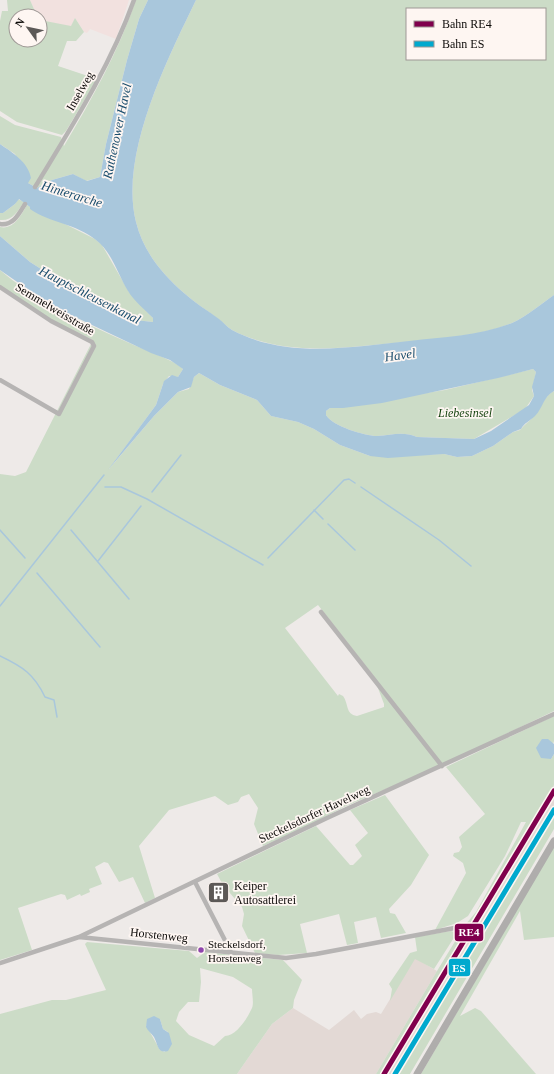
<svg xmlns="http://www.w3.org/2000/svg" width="554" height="1074" viewBox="0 0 554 1074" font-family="'Times New Roman',serif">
<rect width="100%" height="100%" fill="#eeeae8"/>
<path fill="#e3d9d5" d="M554,785v30l-157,259h-16z
M415,958l22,13 -61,103h-139l35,-50 21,-16 36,22 25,-20 7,9 6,-5 9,-2 5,2z"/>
<path fill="#f2e1df" d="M30,0h99l-13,39 -26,-10 -3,4 -3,-1 -9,-14 -4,9 -31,-7v-4h-3z"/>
<path fill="#ccdcc7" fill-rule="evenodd" d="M7,0h23l7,16h-21v24h24v-20l31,6 4,-8 9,14 -8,9h-9l-9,25 39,13 -31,52 -4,4 -45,-13 -17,-11v-90l2,-10h6z
M136,0h12l-9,19 -12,41 -21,84 -6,33 -14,4 -13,-7 -21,6 -15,8 -9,-5 -13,-29 -15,-10v-28l15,9 46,12 3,9c28,-47 54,-94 72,-146z
M196,0h358v295c-13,9 -27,21 -42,28 -33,14 -71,15 -106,19 -58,5 -120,16 -174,-12 -5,-3 -9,-8 -14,-11 -11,-9 -23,-16 -34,-26 -22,-19 -41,-42 -48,-71 -17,-67 31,-162 60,-222zM407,9h138v50h-138z
M18,199l6,3c-7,10 -11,19 -24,18v-7h3l12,-9z
M27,205l68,34 7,6 27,47 24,26v4l-18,-2 -78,-41 -27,-17 -30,-26v-9c14,3 21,-12 27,-22z
M0,270c32,28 86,54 125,71 12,6 52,20 58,28l-5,8 -9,-1 -6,8 -7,21 -47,64 45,-53 24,-24 11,-3 5,-12 5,-4 21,12 37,15 14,16 27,6 16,7 26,16 30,11 74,-2 13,3 15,-1 21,-10 20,-14 7,-2c5,-6 11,-10 16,-16 7,-9 8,-18 18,-23v320l-117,56 -93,40 -47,24 -34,15 -9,-22 4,-16 -9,-14 -8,3 -3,5 -10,3 -13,-9 -46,14 -30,36 16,52 -10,5 -12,-26 -14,5 -11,-19 -4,-1 -9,5 7,17 -13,5 1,3 -9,4 -1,-2 -13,6 -2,-5 -4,-1 -43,14 14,42 -32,10v-486l15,2 11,-4 67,-132 -39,-19 -54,-35zM318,605l55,70 11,29v3l-27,9c-12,-2 -8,-12 -14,-20l-4,-2 -1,2 -53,-68z
M533,369l3,3 -4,18 2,6 -9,13 -51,30 -57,-2c-13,-6 -26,-2 -40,-1 -12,0 -45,-10 -51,-21v-4l4,-3 115,-18z
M554,716v28l-1,-3 -2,18 3,-5v31l-173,289h-5l61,-103 28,-46 11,-13 50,-90h-5l-16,34 -37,60 -11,7 -22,7 31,-57 -3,-10 -10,-7 1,-3 5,-1 3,-5 -3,-10 26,-23 -39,-47z
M385,795l44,60 -18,30 -22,24 1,4 5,1 11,19 -25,5 -5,-21 -22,5 4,21 -11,2 -8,-31 -39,10 7,29 -29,2 -23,-2 -13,-27 2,-12 -2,-7 -19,-22 -6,-11 99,-48 34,39h3l9,-9 -7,-11 13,-12 -18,-23z
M554,815v14l-144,245h-13z
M554,846v91l-30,3 -4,-29 -60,105 15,-8 6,3 55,63h-115z
M451,931l3,1 1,4 -21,33 -19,-10 -25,42 2,-12 -3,-5 21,-31 7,-2 -2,-14z
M87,942l102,9 8,7 8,-6 78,8 19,20 -8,20 -1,8 -21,16 -35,50h-237v-60l52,-14h14l40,-10 -21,-46zM200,968l33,9 19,12c0,5 2,14 0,19 -5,11 -16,28 -27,28l-11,10 -25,-11 -13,-14 3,-9 9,-10h11l2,-20zM160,1019l3,10 5,3 -3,20 -5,-2 -14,-25z"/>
<path fill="#a9c7dc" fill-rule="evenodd" d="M148,0h48c-29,60 -77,155 -60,222 7,29 26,52 48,71 11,10 23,17 35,26 4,3 8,8 13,11 55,29 119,17 177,11 35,-4 70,-5 103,-18 15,-7 29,-19 42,-28v96c-11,6 -11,17 -19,25 -5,5 -11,7 -14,13l-8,3 -20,14 -21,10 -15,1 -13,-3 -56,4 -18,-2 -30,-11 -26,-16 -16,-7 -27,-6 -14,-16 -37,-15 -21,-12 -5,4 -3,10 -13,5 -24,24 -46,54 48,-65 8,-24 8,-6 6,2 5,-8 -13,-9 -19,-7 -99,-47 -52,-36v-34l30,26 27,17 78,41 18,2v-4c-8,-8 -19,-17 -25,-27 -10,-16 -16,-39 -32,-51 -19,-16 -46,-17 -66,-31v-2l-11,-8 -4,5 -12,9h-3v-69c13,9 28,18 31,34l-3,5 9,5 15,-8 21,-6 14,7 13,-4 6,-33 21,-84 12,-41zM533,369l3,3 -4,15 2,9 -5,9 -38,26 -17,8 -57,-2c-13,-6 -26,-2 -40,-1 -12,0 -45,-10 -51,-21v-4l4,-3h13l39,-5 116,-25z
M542,739h6l6,5v10l-3,5 -10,-1 -5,-10z
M154,1016l6,3 3,10 6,4 3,11 -4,7c-11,3 -10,-7 -14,-14 -3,-4 -6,-6 -8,-10l1,-8z"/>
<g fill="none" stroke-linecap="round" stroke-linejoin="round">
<path stroke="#a9c7dc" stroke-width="1.5" d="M105,487h16l26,12 116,66
M361,487l78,53 32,26
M152,492l29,-37
M314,510l9,9
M328,524l27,26
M0,530l25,28
M71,530l58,69
M268,558l76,-78 5,-1 6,4
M98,561l43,-55
M37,573l63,74
M0,606l104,-131
M0,656c23,11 34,18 45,41l9,3 3,17"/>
<path stroke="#b6b4b3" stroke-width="4.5" d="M35,187c37,-61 75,-120 99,-187
M0,224c13,2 19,-10 25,-20
M0,287l51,34 41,21 2,4 -35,68 -59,-34
M321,612l121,154
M195,882l36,70
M79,937l248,-119 227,-104
M0,963l79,-26 207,21 30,-4 144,-27"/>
<path stroke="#afadac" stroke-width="7" d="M417,1074l137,-233"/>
<defs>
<path id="rail" d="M394,1074l160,-263"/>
</defs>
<use href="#rail" stroke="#aeadac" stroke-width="3"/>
<use href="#rail" stroke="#fef6f2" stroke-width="1.5" stroke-dasharray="4.5" stroke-linecap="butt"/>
<defs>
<path id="rail-1" d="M384,1074l170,-283"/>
<path id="rail-2" d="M395,1074l159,-264"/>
</defs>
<use href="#rail-1" stroke="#fef6f2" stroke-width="8"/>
<use href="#rail-2" stroke="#fef6f2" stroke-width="8"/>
<use href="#rail-1" stroke="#80004d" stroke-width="5"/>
<use href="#rail-2" stroke="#00a9ce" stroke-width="5"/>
</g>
<defs>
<symbol id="building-square" viewBox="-11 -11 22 22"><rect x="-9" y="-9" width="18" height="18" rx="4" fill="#5c5957" stroke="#fef6f2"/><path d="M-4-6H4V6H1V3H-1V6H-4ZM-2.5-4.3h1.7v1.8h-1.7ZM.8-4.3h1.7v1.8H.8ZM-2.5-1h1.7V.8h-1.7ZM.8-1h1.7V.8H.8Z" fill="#fff"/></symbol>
</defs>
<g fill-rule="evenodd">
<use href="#building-square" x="206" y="880" width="25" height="25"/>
</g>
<circle fill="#8e44ad" stroke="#fef6f2" stroke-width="1.5" cx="201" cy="950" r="3.5"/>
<g text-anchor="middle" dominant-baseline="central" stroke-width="3.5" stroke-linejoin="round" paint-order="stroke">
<g font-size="11" fill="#0d0b09" stroke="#fef6f2" text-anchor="start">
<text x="208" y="944">Steckelsdorf,<tspan x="208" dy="14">Horstenweg</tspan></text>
</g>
<g font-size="12" fill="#0d0b09" stroke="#fef6f2">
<text transform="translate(80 91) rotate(-60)">Inselweg</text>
<text transform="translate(55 309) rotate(31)">Semmelweisstraße</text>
<text transform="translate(314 814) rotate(-25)">Steckelsdorfer Havelweg</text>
<text transform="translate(159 935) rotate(6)">Horstenweg</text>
</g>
<g font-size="12" font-style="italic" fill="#103f0a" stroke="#fef6f2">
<text x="465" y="413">Liebesinsel</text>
</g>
<g font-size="12" fill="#0d0b09" stroke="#fef6f2" text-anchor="start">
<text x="234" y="886">Keiper<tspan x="234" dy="14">Autosattlerei</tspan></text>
</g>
<g font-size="13" font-style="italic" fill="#1a4d6d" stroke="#fef6f2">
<text transform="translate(117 131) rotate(-78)">Rathenower Havel</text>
<text transform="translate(72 194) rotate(17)">Hinterarche</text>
<text transform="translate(90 295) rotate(27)">Hauptschleusenkanal</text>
<text transform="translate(400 355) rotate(-8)">Havel</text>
</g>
</g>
<g stroke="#fef6f2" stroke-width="1.5">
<rect x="454" y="923" width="30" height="19" rx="4" fill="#80004d"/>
<rect x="448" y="958" width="23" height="19" rx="4" fill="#00a9ce"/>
</g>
<g font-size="11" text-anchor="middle" font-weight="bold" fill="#fff">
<text x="469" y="936">RE4</text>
<text x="459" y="972">ES</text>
</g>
<rect x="406" y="8" width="140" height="52" fill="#fef6f2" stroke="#9e9895"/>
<rect x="414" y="21" width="20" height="6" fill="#80004d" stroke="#9e9895"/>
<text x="442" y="28" font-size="12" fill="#0d0b09">Bahn RE4</text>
<rect x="414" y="41" width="20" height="6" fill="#00a9ce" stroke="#9e9895"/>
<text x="442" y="48" font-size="12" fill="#0d0b09">Bahn ES</text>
<g transform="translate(28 28) rotate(303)"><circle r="19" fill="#fef6f2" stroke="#9e9895"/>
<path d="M0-3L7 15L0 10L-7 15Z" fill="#5c5957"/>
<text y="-6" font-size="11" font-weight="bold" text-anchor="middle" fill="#0d0b09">N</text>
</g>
</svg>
